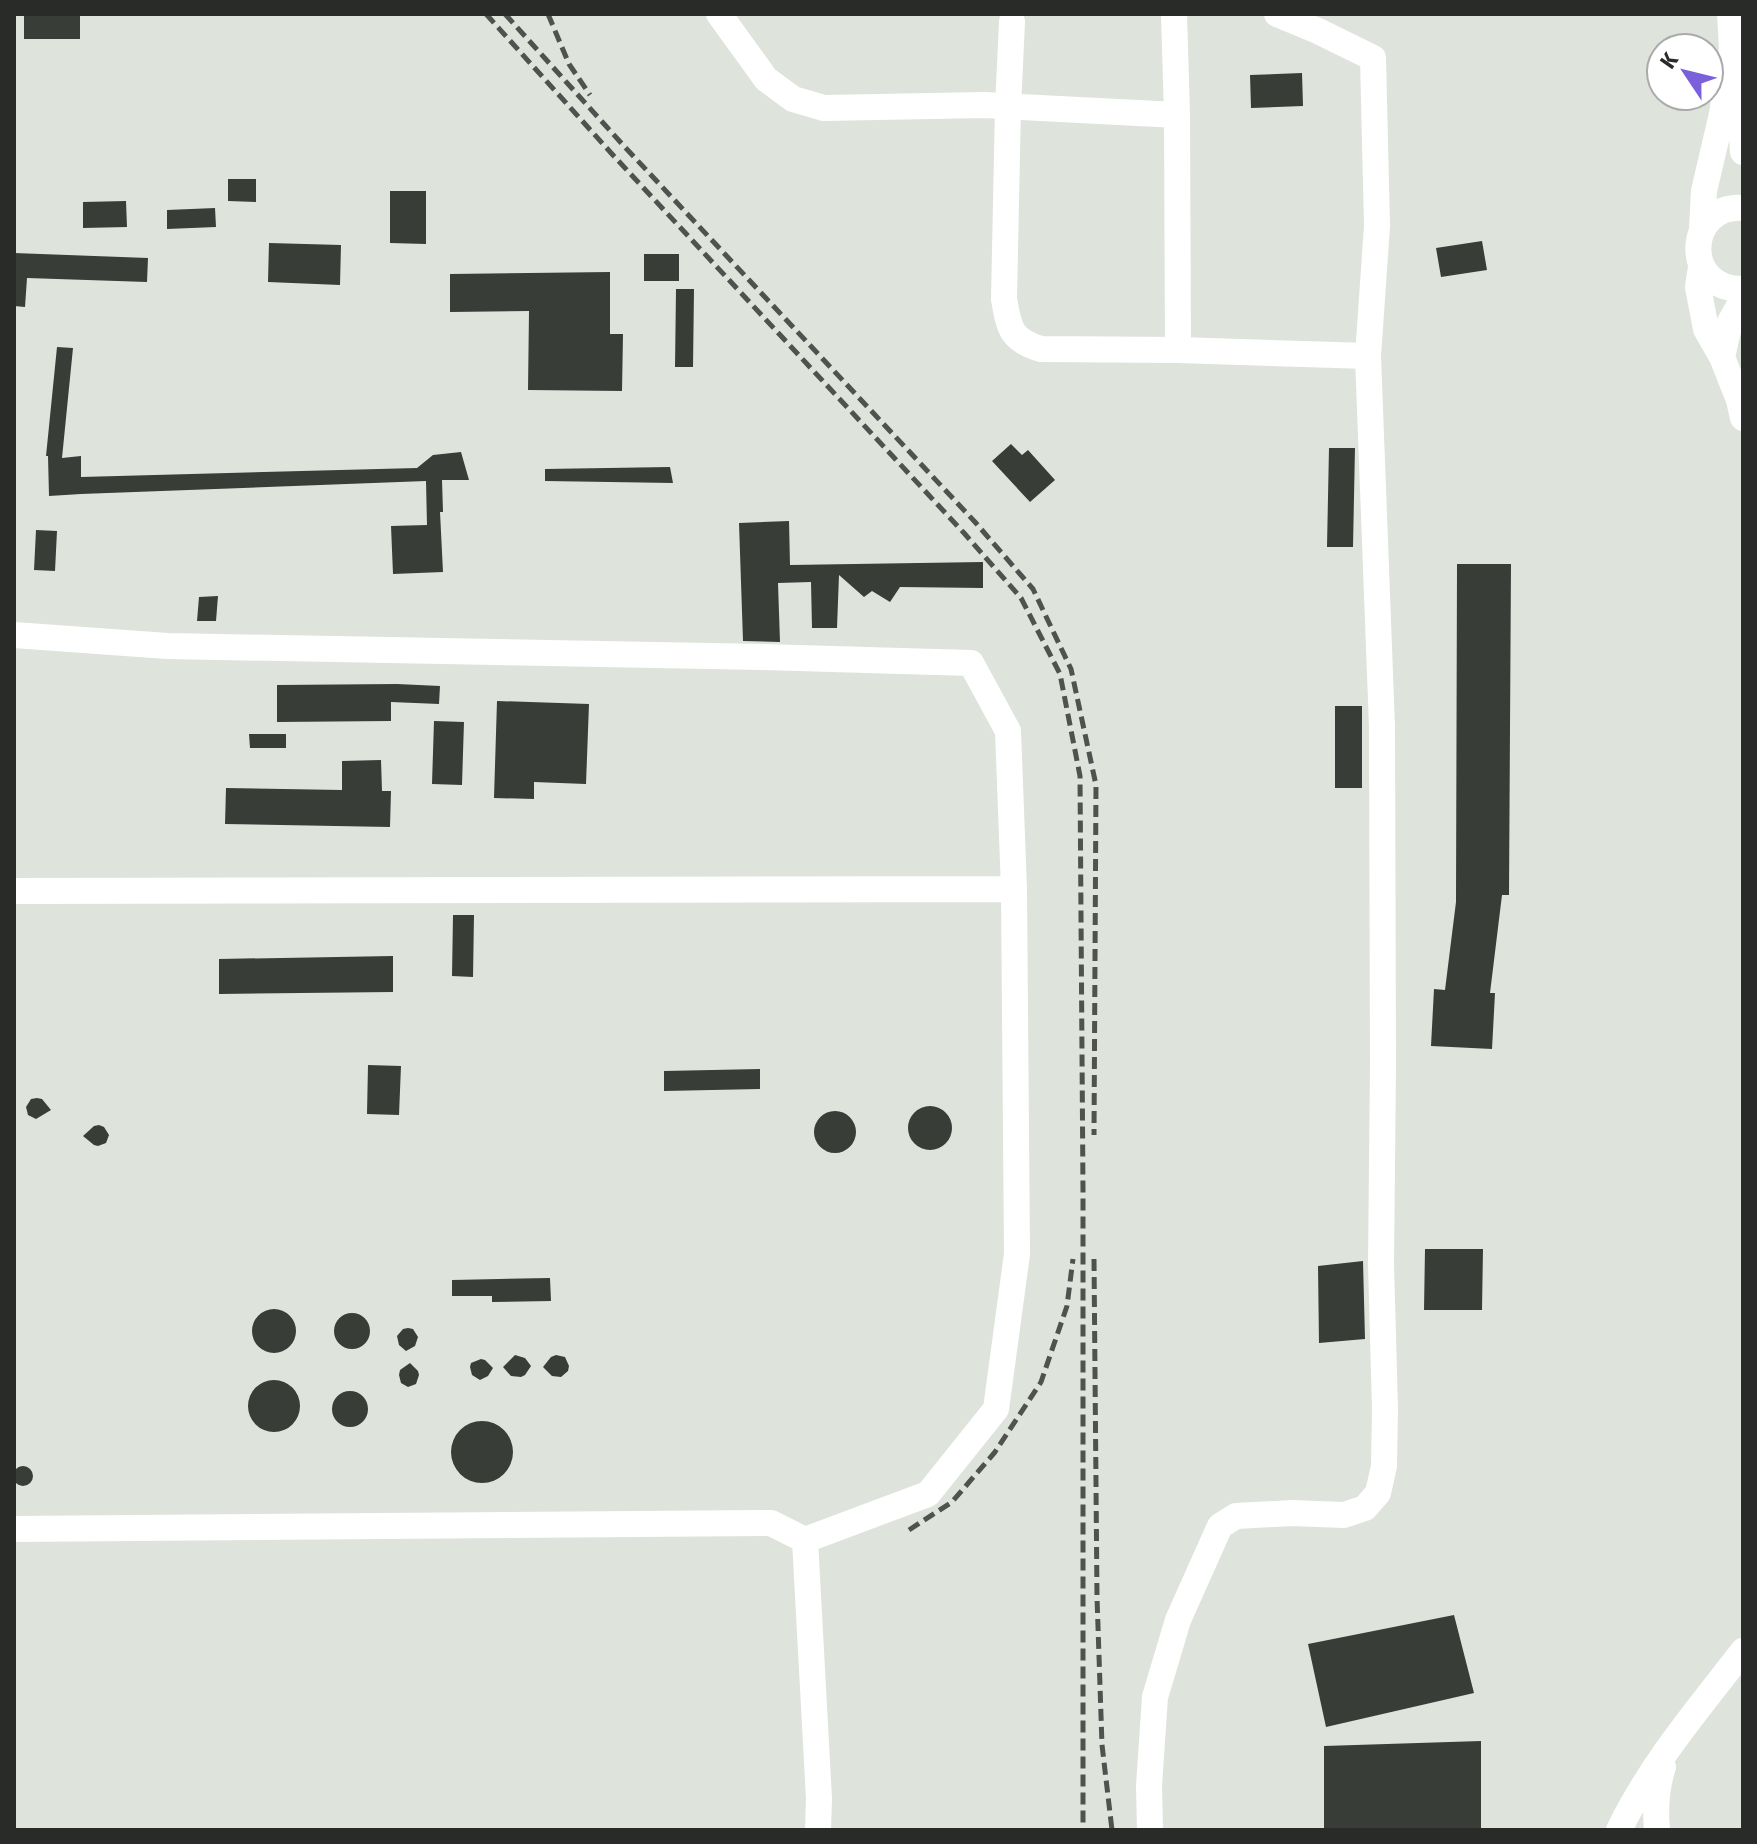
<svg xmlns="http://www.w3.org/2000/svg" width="1757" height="1844" viewBox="0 0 1757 1844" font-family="'Fira Sans Condensed',sans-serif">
<rect width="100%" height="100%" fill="#dee4dc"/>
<path fill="#383d37" d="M24,14h56v25h-56z
M1302,73l1,33 -52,2 -1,-33z
M228,179h28v23l-28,-1z
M390,191h36v53l-36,-1z
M126,201l1,26 -44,1v-26z
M215,208l1,19 -49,2v-19z
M1482,241l5,29 -46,7 -5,-29z
M269,243l72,2 -1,40 -72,-3z
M14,253l134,5 -1,24 -120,-4 -2,29 -11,-1z
M644,254h35v27h-35z
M610,272v62h13l-1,57 -94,-1 1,-79 -79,1v-38z
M676,289h18l-1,78h-18z
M57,347l16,1 -11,110 19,-2v21l336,-9 16,-13 28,-3 8,28h-27l1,32h-3l3,60 -50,2 -2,-48 36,-1 -1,-44 -345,13 -32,2 -1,-40h-2z
M1011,444l11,11 6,-5 27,30 -25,22 -38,-41z
M1329,448h26l-2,99h-26z
M670,467l3,16 -128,-2v-12z
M789,521l1,44 193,-3v26l-83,-1 -10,15 -18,-11 -8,6 -25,-22 -2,53h-25l-1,-46 -33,1 2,59 -37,-1 -4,-118z
M36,530l21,1 -2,40 -21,-1z
M1457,564h54l-2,331h-7l-12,98h5l-3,56 -61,-3 3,-57 11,1 11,-88z
M218,596l-2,25h-19l2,-24z
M397,684l43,2 -1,18 -48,-2v19l-114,1v-37z
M497,701l92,3 -3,80 -52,-2v17l-40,-1z
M1335,706h27v82h-27z
M434,721l30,1 -2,63 -30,-1z
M249,734h37v14h-36z
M381,760l1,31h9l-1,36 -165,-3 1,-36 116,2v-29z
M453,915h21l-1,62 -21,-1z
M393,956v36l-174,2v-35z
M368,1065l33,1 -2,49 -32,-1z
M760,1069v20l-96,2v-20z
M37,1098l5,1 9,11 -15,9 -8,-4 -2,-8 5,-8z
M908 1128a22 22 0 1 1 44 0a22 22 0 1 1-44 0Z
M814 1132a21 21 0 1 1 42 0a21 21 0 1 1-42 0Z
M99,1125l5,2 5,8 -3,8 -8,3 -4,-1 -11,-9 11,-10z
M1425,1249h58l-1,61h-58z
M1363,1261l2,78 -46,4 -1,-77z
M550,1278l1,23 -59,1v-6h-40v-16z
M252 1331a22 22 0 1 1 44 0a22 22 0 1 1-44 0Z
M334 1331a18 18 0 1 1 36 0a18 18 0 1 1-36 0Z
M408,1328l5,1 5,8 -3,9 -9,5 -7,-6 -2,-9 6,-7z
M515,1355l10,3 6,8 -6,9 -4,2 -10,-1 -8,-9z
M556,1355l9,2 4,9 -1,5 -7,6 -9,-1 -9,-9 8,-10z
M481,1359l4,1 8,8 -5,8 -8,4 -8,-5 -2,-8 1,-4z
M410,1363l8,8 1,4 -3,9 -8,3 -7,-4 -2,-8 1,-5z
M248 1406a26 26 0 1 1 52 0a26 26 0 1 1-52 0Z
M332 1409a18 18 0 1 1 36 0a18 18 0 1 1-36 0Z
M451 1452a31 31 0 1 1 62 0a31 31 0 1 1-62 0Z
M13 1476a10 10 0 1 1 20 0a10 10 0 1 1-20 0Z
M1454,1615l20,78 -148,34 -18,-83z
M1481,1741v89h-157v-84z"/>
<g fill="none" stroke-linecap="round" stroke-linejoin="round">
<path stroke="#fff" stroke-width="26" d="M719,14l47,65 27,20 31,9 160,-3 193,10 -3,-101
M1012,22l-4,85 -4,192c5,28 6,41 37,50l137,1 190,6
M1738,76l5,76
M1177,115l1,235
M1743,208c-57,-4 -62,82 0,81
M1702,229l2,-38 18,-77 10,-66 -2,-34
M1701,267l-3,20 8,42 16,28 17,43 4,18
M1722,357l8,-35 13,-23
M14,635l153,11 596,11 208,6 37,68 6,158 3,365 -21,155 -68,85 -123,46 14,259 -1,31
M14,891l1000,-2
M14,1529l757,-6 34,17
M1150,1830l-1,-44 6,-89 23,-77 42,-94 16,-10 56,-3 52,2 21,-7 13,-15 6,-27 1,-57 -4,-145 2,-199 -1,-338 -14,-371 9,-130 -4,-168 -55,-27 -41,-17
M1619,1830c32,-66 79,-121 124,-179
M1657,1830c-2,-22 -1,-42 6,-63"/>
<path stroke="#4f524e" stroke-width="5" stroke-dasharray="12 6" stroke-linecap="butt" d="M486,14l126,140 352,379 57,65 39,76 20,102 3,415v639
M505,14l118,131 352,377 58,67 38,80 25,116 -2,350
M548,14l21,50 21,31
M1094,1259l3,338 5,148 10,85
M909,1530l43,-28 43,-50 46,-70 26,-76 6,-47"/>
</g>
<rect width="1757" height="1844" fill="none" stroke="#292b29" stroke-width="32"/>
<g transform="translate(1685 72) rotate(305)"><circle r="38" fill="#ffffff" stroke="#a9aaa9" stroke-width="2"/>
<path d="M0-6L14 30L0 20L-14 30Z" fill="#7b60db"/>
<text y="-12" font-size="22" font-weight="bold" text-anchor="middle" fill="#292b29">K</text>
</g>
</svg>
